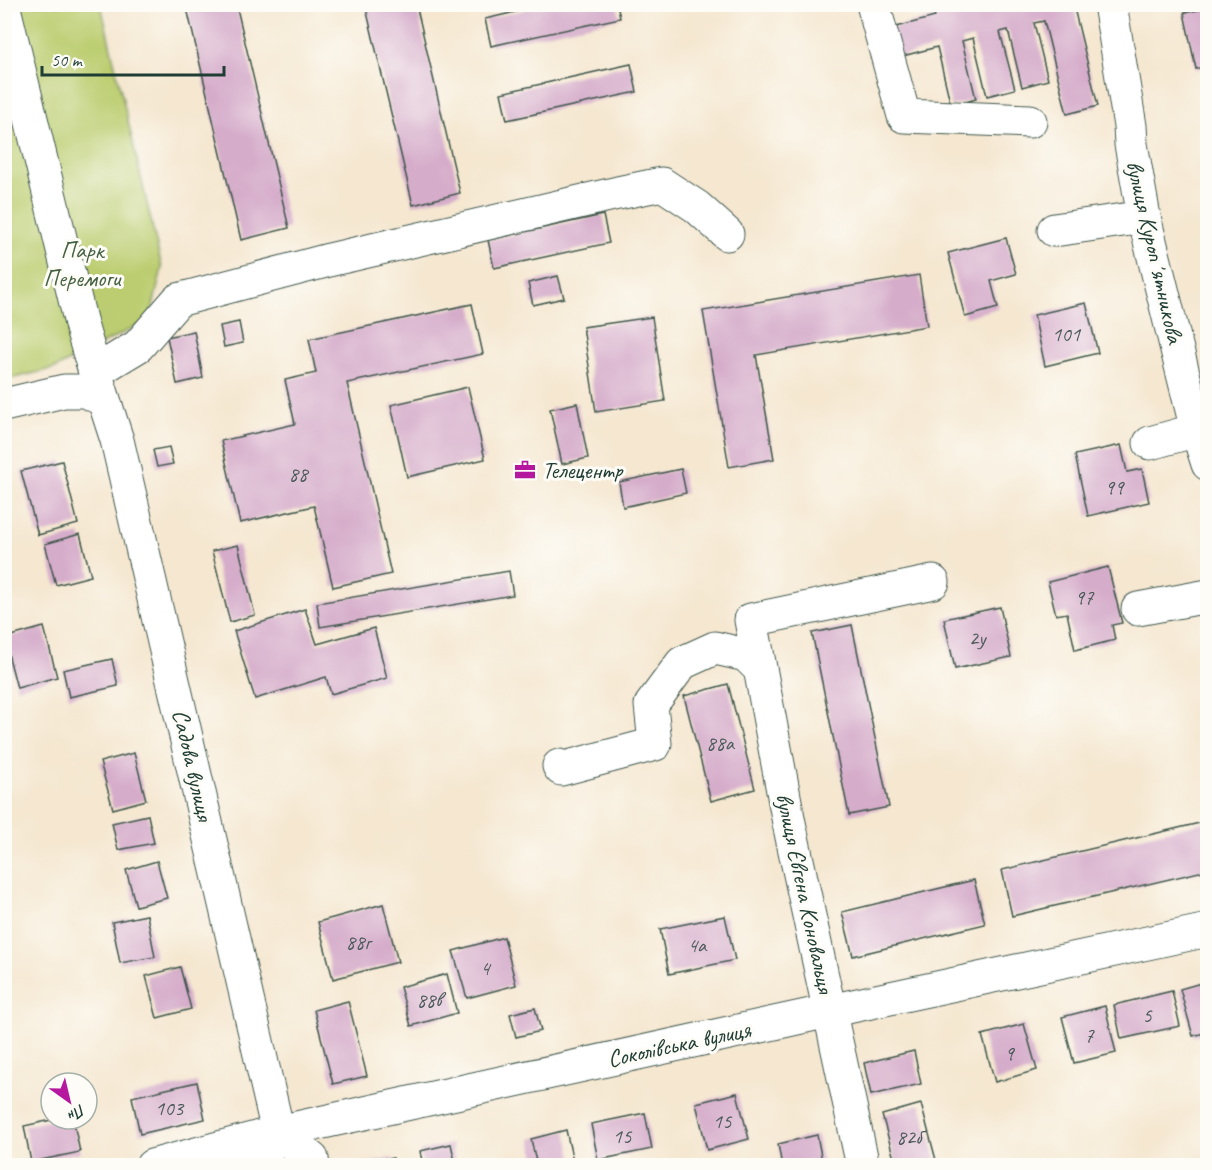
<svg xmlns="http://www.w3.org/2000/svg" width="1212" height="1170" viewBox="0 0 1212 1170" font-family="Caveat,sans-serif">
<rect width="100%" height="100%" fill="#fdfcf7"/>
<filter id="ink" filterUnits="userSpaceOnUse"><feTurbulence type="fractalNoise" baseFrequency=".0167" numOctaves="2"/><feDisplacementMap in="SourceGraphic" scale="12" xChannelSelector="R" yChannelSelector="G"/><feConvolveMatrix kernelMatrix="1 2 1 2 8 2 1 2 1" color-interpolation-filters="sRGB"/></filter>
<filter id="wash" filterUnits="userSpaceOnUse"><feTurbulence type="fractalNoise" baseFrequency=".008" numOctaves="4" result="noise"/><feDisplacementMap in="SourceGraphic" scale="24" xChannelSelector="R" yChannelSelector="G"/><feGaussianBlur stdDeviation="1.35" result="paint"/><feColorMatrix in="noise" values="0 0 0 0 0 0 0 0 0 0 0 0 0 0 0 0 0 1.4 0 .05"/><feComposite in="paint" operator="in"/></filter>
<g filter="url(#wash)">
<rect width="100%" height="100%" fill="#f5e7d0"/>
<path fill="#bbcd70" stroke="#6d8552" stroke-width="1.5" d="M4,5h97l61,263 -12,51 -94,49 -51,12z"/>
<g id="blocks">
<path fill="#d5acca" d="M186,4h50l53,224 -48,12z
M365,4h51l44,189 -47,12z
M550,4h67l3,14 -129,28 -6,-27z
M932,4h25l2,7 5,-1 -1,-6h110l25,102 -31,8 -23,-93 -10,2 14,57 -26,7 -14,-57 -8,2 15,57 -28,7 -14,-58 -11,3 14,58 -25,7 -14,-59 -38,10 -7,-29 43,-11z
M1208,8v58l-12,3 -12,-56z
M631,64l6,28 -130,28 -6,-27z
M603,215l6,28 -115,25 -6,-28z
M1006,238l10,36 -25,7 7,27 -33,9 -17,-64z
M919,275l8,51 -171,29 18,104 -45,8 -26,-156z
M558,276l6,22 -31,7 -5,-22z
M1086,303l12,50 -53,13 -11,-51z
M472,304l11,50 -136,29 44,191 -58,13 -19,-81 -74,17 -19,-82 74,-17 -10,-44 31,-7 -7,-34z
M652,317l13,84 -69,11 -13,-85z
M239,322l4,21 -19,4 -4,-21z
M194,331l9,47 -26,6 -10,-47z
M468,387l17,72 -78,18 -16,-72z
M577,403l11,55 -26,6 -12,-55z
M1121,445l6,27 15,-3 7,33 -61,14 -13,-61z
M169,447l4,17 -16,3 -4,-17z
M62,461l16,63 -40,11 -17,-64z
M681,469l5,24 -63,14 -4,-25z
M80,534l11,42 -35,9 -11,-41z
M238,545l17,70 -25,7 -18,-71z
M1108,567l14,56 -10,2 3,15 -40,10 -8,-37 -11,2 -8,-33z
M509,571l4,24 -193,32 -3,-24z
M1000,607l11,50 -56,12 -11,-50z
M305,609l12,35 57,-16 13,50 -56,16 -5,-17 -71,22 -21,-68z
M852,625l37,182 -40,8 -37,-182z
M44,627l13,50 -40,11 -13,-50z
M112,659l6,27 -49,11 -6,-27z
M728,684l27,105 -44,12 -27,-105z
M134,753l12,47 -33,9 -13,-47z
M148,815l6,28 -36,7 -6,-27z
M1208,821v49l-196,46 -10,-46z
M157,861l10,37 -31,8 -10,-36z
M974,880l11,44 -132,32 -11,-44z
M383,904l15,58 -65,17 -15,-57z
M147,915l8,42 -35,6 -8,-41z
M725,916l10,44 -66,14 -9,-45z
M504,937l12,48 -49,13 -14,-47z
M180,967l11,42 -34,9 -11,-42z
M447,974l10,39 -46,13 -11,-39z
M1208,981v51l-15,4 -13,-47z
M1172,991l8,35 -59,13 -7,-34z
M348,1001l19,75 -34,8 -19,-74z
M1105,1006l11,47 -42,10 -12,-46z
M535,1008l6,23 -25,6 -6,-23z
M1024,1024l13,46 -42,12 -13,-47z
M914,1051l7,33 -50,11 -7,-32z
M197,1082l8,37 -65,15 -8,-37z
M737,1093l12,46 -42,11 -11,-47z
M921,1104l15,56 -21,6h-19l-14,-51z
M645,1113l7,36 -54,11 -7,-36z
M56,1119h17l7,33 -49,10 -7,-36z
M566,1130l8,36h-37l-6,-27z
M817,1135l6,31h-41l-4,-22z
M451,1144l5,22h-33l-3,-15z
M393,1158l1,8h-31v-2z"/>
</g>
</g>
<g filter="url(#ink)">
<use href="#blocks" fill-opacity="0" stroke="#3f564b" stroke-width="1.5"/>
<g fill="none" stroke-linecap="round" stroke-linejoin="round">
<defs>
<path id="minor" d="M873,4l31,112 126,5
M1110,4l20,122 1,18 13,73 53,213 11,34
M4,8l78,320 13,44 22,68 161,692 34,27 1,7
M1054,230l90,-13
M95,372l43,-26 40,-46 151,-40 289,-67 44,-9 35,23 30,27
M4,405l60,-14h21l19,9
M1150,443l47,-13
M1138,609l70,-13
M559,766l2,3 94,-25 -4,-39 31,-42 33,-15 31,7 13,13
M152,1166l126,-34 551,-121 379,-81
M257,1166l21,-34
M863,1166l-74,-343 -38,-203 182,-38"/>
</defs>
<use href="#minor" stroke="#3f564b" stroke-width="35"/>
<use href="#minor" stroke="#fff" stroke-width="33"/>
</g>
</g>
<defs>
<symbol id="office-bare" viewBox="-9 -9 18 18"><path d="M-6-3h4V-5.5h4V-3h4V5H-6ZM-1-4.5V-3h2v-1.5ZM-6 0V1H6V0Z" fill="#b5179e" stroke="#fdfcf7" stroke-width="2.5" paint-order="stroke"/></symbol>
</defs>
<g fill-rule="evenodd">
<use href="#office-bare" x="510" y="455" width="30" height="30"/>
</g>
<g text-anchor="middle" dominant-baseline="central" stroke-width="6" stroke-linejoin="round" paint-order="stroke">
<g font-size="21" fill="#4c595a">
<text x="1066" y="334">101</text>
<text x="298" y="474">88</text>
<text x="1114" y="487">99</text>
<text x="1084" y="597">97</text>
<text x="977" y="638">2у</text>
<text x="720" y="743">88а</text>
<text x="358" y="942">88г</text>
<text x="697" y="945">4а</text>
<text x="485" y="968">4</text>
<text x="429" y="1000">88в</text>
<text x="1147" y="1015">5</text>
<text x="1089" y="1035">7</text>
<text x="1009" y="1053">9</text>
<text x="169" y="1108">103</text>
<text x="722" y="1121">15</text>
<text x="622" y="1136">15</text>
<text x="909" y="1137">82б</text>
</g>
<g font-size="24" fill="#466143" stroke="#fdfcf7">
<text x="82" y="250">Парк<tspan x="82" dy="28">Перемоги</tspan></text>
</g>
<g font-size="24" fill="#1f3d34" stroke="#fdfcf7">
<text transform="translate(1155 252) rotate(77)">вулиця Куропʼятникова</text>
<text transform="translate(193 765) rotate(77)">Садова вулиця</text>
<text transform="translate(805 893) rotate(78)">вулиця Євгена Коновальця</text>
<text transform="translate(679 1044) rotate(-12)">Соколівська вулиця</text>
</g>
<g font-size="24" fill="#1f3d34" stroke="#fdfcf7" text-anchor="start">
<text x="542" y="470">Телецентр</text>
</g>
</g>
<rect width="1212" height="1170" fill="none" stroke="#fdfcf7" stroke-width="24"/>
<g transform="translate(69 1101) rotate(146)"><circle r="28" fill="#fdfcf7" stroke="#a4b0a9" stroke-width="1.5"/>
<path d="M0-4.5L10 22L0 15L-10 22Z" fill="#b5179e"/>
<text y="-9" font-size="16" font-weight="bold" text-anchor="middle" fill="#1f3d34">Пн</text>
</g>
<path d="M42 66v9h182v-9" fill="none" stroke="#1f3d34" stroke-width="3"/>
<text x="51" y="66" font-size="18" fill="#1f3d34" stroke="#fdfcf7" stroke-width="4.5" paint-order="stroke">50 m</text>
</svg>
